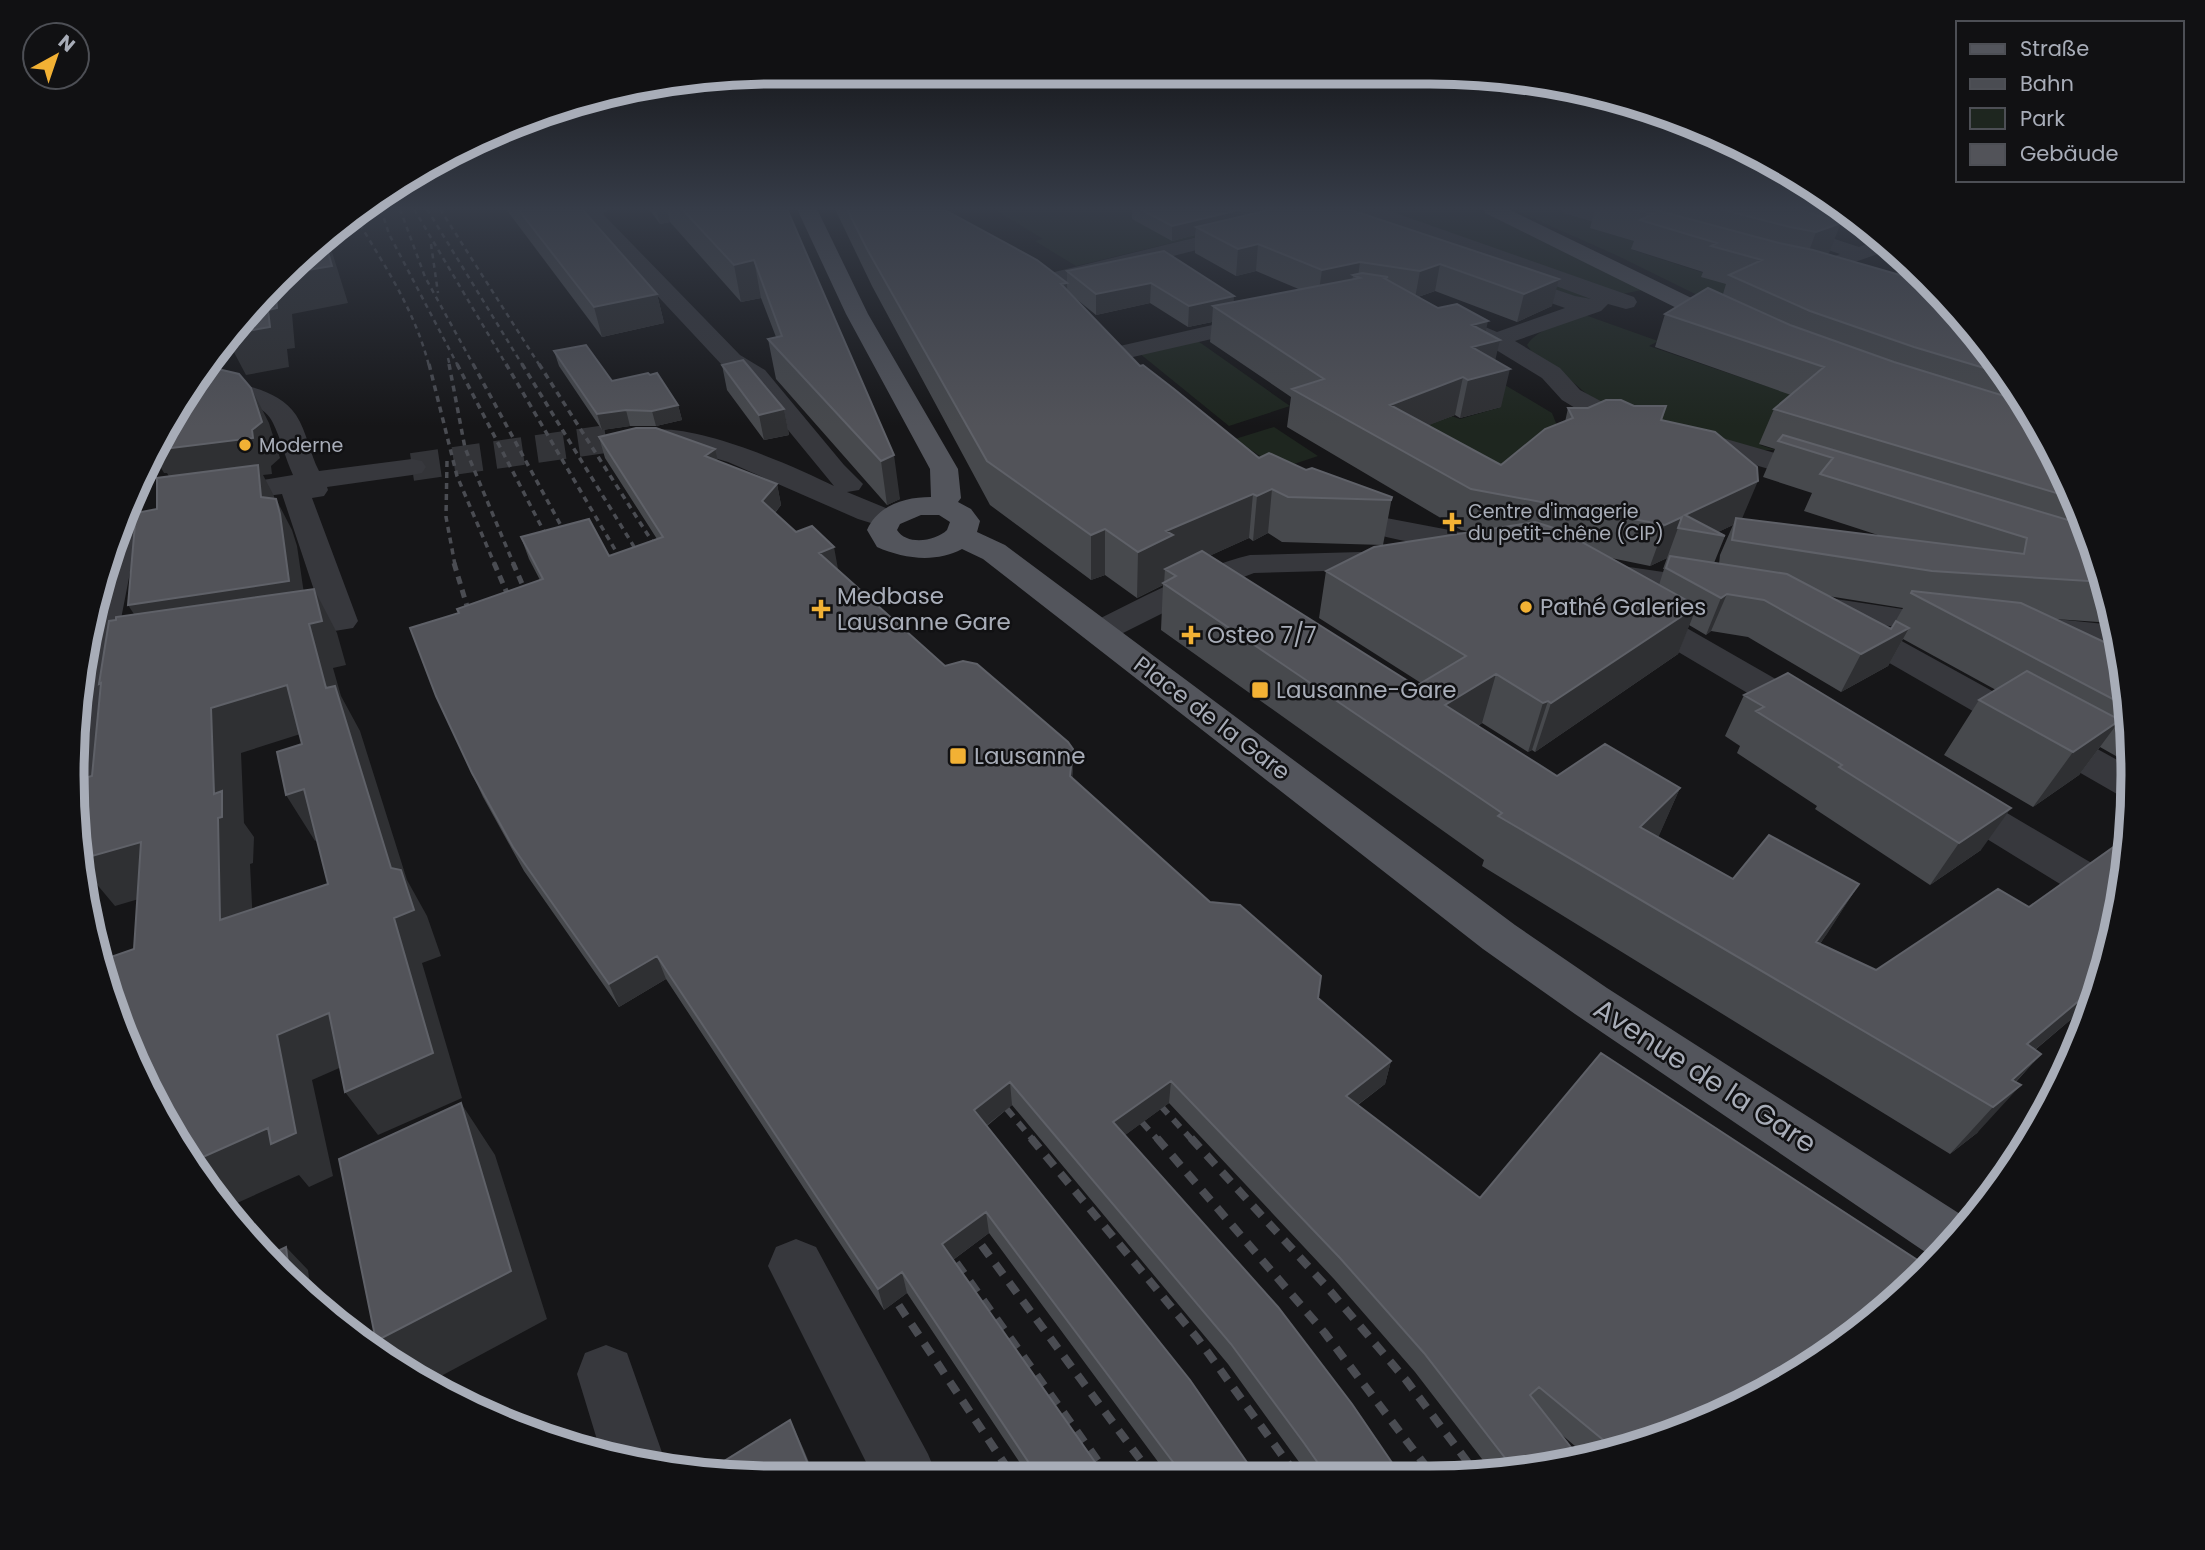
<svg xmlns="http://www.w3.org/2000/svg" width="2205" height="1550" viewBox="0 0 2205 1550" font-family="Poppins,sans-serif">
<rect width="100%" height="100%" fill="#161618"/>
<path fill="#1e261f" d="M994,209h318l-236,57 -41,-25 8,-2z
M1356,209h121l165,81 -54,11 -247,-88z
M1512,209h41l46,15 45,20 -11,6 74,24 37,15 51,54 -179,-88z
M1585,315l73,26 -9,5 120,41 15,-9 45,15 -69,52 16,5h-23l-157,-48 -35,-30 -27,-17 -7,-10c12,-18 39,-23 58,-30z
M1195,339l95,67 -61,20 -90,-73z
M1483,372l69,41 10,25 -67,44 -81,-50 -13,-34 59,21 41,-12 -36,-23z
M1274,427l44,29 -39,13 -44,-30z"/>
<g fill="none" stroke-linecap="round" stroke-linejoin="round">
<path stroke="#333438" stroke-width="28" stroke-dasharray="28 14" stroke-linecap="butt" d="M412,467l201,-29"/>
<path fill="#37383d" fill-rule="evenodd" d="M581,209h28l-6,5 137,141 25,15 79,95 19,19 -4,6 -12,2 51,21 4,6 -4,6 -11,3 -29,-9 -130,-57 -34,-10 -50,-9 -4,-6 4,-6c45,-11 148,34 190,55l-87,-106 -25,-15 -140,-150z
M1312,209h34l-2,4 -306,77 -8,-2 -3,-5 3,-5z
M1356,209h28l250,88 3,5 -3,5 -8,2 -18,-5 -7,7 -86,30 45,27 20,22 28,15 222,64 4,6 -4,6 -10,2 -10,-2 -220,-64 -28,-17 -20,-22 -54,-33 -45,-19 -4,-5 4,-5h16l38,16 68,-24 -68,-24 -3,-5 3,-5 8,-2 70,24 16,3 -233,-86z
M1561,209h31l57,17 3,4 -3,4 -7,2 -79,-23z
M1715,209h29l115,38 24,-9 12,10 -63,22 -7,-2 -4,-4 4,-4 15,-6 -123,-41z
M1261,314l8,2 4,5 -4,5 -158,36 -9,-2 -3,-5 3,-5z
M197,376c33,7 79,9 99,39 11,17 14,39 23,56l93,-12 10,2 4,6 -4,6 -10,2 -85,12 1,3 -4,6 -12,2 46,123 -5,7 -74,12 -12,-3 -5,-7 5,-7 55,-9 -40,-120 -15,2 -10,-3 -4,-6 4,-6 36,-6c-8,-17 -12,-36 -20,-52 -13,-27 -60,-28 -85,-34z
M133,492l6,2 5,6 -28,145 37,-7 12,3 5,7 -5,7 -28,6 -26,9 -13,109 2,83 -6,11 -13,4 -8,-56 5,-137 47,-178z
M1336,502l45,15 121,23 4,7 -4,7 -11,2c-32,-6 -154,-22 -170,-45l5,-6z
M1398,551l11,2 5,7 -5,7 -11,2 -144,4 -47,18 -96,48 -12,3 -12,-3 -5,-7 5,-7c53,-26 106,-56 163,-70z
M1595,562l116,17 11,3 5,7 -5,7 -11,3 -127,-21 -5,-7 5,-7z
M1809,595l153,23 5,7 -5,7 -12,3 -81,-12 261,144 1,31 -14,-4 -278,-160 -5,-7 7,-8 -44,-7 -4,-7 4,-7z
M1638,604l12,3 169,97 5,8 -5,8 -13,4 -13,-4 -167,-99 -5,-7 5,-7z
M2056,619l58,6 4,20 -102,-8 -5,-7 5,-7z
M1954,786l14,4 154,91 -6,34 -12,-4 -164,-101 -6,-10 6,-10z
M796,1239l20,8 112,207 9,22h-64l-105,-210 8,-19z
M606,1345l21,8 38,108 -2,5 -61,-10 -25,-82 8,-21z"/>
<path fill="#53555c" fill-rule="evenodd" d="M797,209h20l51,105 90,155 3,29 -3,4 13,7 9,12 -3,11 28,13 510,380 92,63 364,233 -37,37 -359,-244 -92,-65 -500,-390 -21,-10c-26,14 -58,10 -85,-2l-10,-17c11,-25 38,-33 64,-33l-1,-28 -84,-155zM921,515h18l11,7 -3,8c-11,11 -40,16 -50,0l3,-6z
M1483,209h25l231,112 4,5 -4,5h-16l-238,-118z"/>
<path stroke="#4a4c52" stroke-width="2.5" stroke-dasharray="5 4.5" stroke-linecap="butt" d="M381,209l8,25 69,132
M400,209l25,68 49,89
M414,209l93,157
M427,209l96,157
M440,209l100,157
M355,216c29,49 60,94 74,150
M431,244l7,49
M448,358l2,8"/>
<path stroke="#4a4c52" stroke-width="3.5" stroke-dasharray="6 5" stroke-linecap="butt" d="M429,364l28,112 38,89
M449,364l16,84 49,117
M457,364l96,185
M473,364l98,180
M506,364l118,201
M522,364l122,199
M539,364l123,193
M447,461l-1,56 9,48"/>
<path stroke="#4a4c52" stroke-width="5" stroke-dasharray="8 6" stroke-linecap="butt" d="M454,563l19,63
M494,563l20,46
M513,563l17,39
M623,563l5,8"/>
<path stroke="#4a4c52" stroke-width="6" stroke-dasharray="10 8" stroke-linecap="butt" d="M1149,1093l43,47
M995,1095l38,45
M1130,1109l28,31"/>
<path stroke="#4a4c52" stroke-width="8" stroke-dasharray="13 10" stroke-linecap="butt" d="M1031,1138l167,201 97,134
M1157,1138l167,194 107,141
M1191,1138l135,148 80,94 69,92
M968,1227l183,247
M943,1244l165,231
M886,1286l126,189"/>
</g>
<path fill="#47494d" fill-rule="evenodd" d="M506,209h76l75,85 7,29 -62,14z
M649,209h138l113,290 -13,6 -111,-126 -8,-40 8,-2 -15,-39 -20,4 -71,-80 -10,2z
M835,209h108l124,74v8v-20l97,-20 70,51 67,-12 -45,-19 -20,5 -41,-23v-18l-23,6 -40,-22v-10h216l204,97 -35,16 -82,-31 -17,6 68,35 9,29 6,46 -41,11 -5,-3 -27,10 73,40 64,-43 3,-14 98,-2 -4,14 80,99 139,17 -77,-25 8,-18 -49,-16 12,-28 -16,-5 15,-35 17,-14 -136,-48 10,-33 58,-20 3,-10 -25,-7 2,-5 -72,-23 3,-8 -44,-13 5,-19h247l16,12h-23l-6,32 -2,1 90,26 3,-7 38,38 81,112 57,126 17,74 -58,-4 72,64 3,81 -30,-17 -21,28 -46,32 -89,-52 35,-55 17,-10 -93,-51 -15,27 -47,26 -93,-55 -37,-6 -5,4 -17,-10 -11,29 -143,98 -3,-2 -4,2 -46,-29 -4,3 79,50 123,12 -22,49 75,42 126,5 -39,60 56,26 233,-13 -13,36 -21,23 -40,34 6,4 -25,28 -39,51 -27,21 -468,-288 2,-6 -323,-230 2,-45 -26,13 -32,-23 -14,5 -101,-75 -118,-219zM1069,293l27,22 54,-12 38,24 24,-5 -2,20 81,55 -4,30 174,103 12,2 -147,39 -7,47 102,65 -5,3 -207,-130 40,-18 4,3 15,-8 14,9 101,3 9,-48 -86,-27 -47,-12 -119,-92zM1733,525l-13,30 -1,9 -5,-1 11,-27 -7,-4zM1611,558l39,8 17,-8 -4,11h1l-5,16zM1828,596l75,12 -12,21z
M554,351l58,30 66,24 4,15 -26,6h-26l-28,4 -43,-64z
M722,365l62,44 5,26 -25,5 -37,-50z
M599,437l119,24 59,23 4,21 -6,8 170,153 128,83 -1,30 138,123 181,159 -6,23 -27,21 383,301 -129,48 -22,5 -29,-25 -39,38h-30l-77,-100 -81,-93 -165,-176 -44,32 274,338h-92l-79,-109 -216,-259 -25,21 268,348h-88l-178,-241 -36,27 151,215h-76l-121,-182 -23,17 -218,-331 -47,28 -95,-136 -41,-74 -47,-101 23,-83 81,-33 -11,-21 -8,-22 88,19 48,-17 -52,-81z
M1744,695l237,155 -51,35 -115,-76 2,-3 -80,-53 3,-7 -15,-10z"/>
<path fill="#2f3033" d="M656,209h11l3,13 -10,2z
M1243,209h37l-84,18 -1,8 -23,6v-15z
M1841,223l-12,30 -24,9 11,-30z
M328,239l20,64 -56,11 3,34 -8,1 2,18 -43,8 -18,-34h-5l13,-16 32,-15 7,-24z
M1258,244l-2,27 -20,5 2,-27z
M754,260l7,38 -20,4 -7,-37z
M1360,262l-2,15 -5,-2 -2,15 -33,7 4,-27z
M1440,264l-5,27 -20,7 5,-27z
M1559,279l-7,27 -35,16 7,-28z
M1067,283l1,38 -7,-37z
M1151,283l-1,20 -54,12v-21z
M657,294l7,29 -62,14 -8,-30z
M1234,296l-1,21 -20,-11 -1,16 -24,5 1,-21z
M1488,321l-5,23 17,-4 -8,34 18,-5 -9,38 -41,11 8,-38 4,-55z
M1463,377l-8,38 -69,27 4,-37z
M251,388l18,35 11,35 -9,8 1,8 -9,1 11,21 3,32 -102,-41 -8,-14h-3l-11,-19 6,-11z
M678,405l4,15 -26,6 -4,-15z
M784,409l5,26 -25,5 -5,-25z
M626,410l4,16 -28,4 -5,-16z
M715,449l5,21 -15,-14z
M894,455l6,44 -13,6 -6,-44z
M1758,481l-17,40 -5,-3 -3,7 -19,9 -29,-19z
M777,484l4,21 -15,18 -4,-22z
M1272,489l-4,44 -15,8 4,-45z
M1253,494l-4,44 -77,35 -7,-4 -1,15 -1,-1v2l-26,13 1,-46 28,-21z
M276,499l16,31 5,16 10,68 -158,23 -21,-32z
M1682,517l-15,41 -17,8 15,-41z
M1105,529v46l-14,5v-45z
M834,547l4,22 -19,-16z
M314,589l23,44 9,32 -13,3 8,28 19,35 47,149 20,36 14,40 -19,7 40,135 -84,37 -33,-43 49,-174 -3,-50 -65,-180 -17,-64z
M1727,594l-16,37 -5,4 15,-37z
M1697,606l-19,48 -143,98 16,-49z
M1909,628l-21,38 -47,26 20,-38z
M1496,674l-14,49 -49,31 12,-49z
M287,685l26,45 -72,23 3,70 10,14 -1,26 -3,1 5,102 -35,-46 -2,-102 -4,-24 -3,-86z
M1548,701l-16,49 -4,2 15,-49z
M2120,720l-41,55 -46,32 40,-55z
M1073,749v23l-3,28v-24z
M1680,788l-22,50 -18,-11z
M304,789l28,46 -17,6 -29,-46z
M2011,808l-30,42 -51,35 29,-42z
M141,842l35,46 -61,18 -36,-43 -1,-3z
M1859,884l-32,50 -39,53 28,-45z
M657,956l9,23 -47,28 -10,-23z
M2099,984l-3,9 -21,23 -91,76 43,-48z
M329,1013l33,45 -50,22 21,96 -24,11 -10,-12 -73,33 -32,-47 83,-126z
M2041,1054l-44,48 15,-22z
M1391,1061l-6,23 -45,34 6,-22z
M1171,1081l-2,22 -56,41v-22z
M1010,1082l2,23 -35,28 -3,-23z
M2021,1085l-44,48 -27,21 43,-47z
M461,1103l34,52 52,164 -119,64 -25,-15 -27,-27z
M986,1212l3,21 -43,32 -4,-21z
M286,1247l22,23 4,31 -22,-21z
M902,1272l5,21 -23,17 -6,-21z
M790,1420l14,30 11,26h-2z"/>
<path fill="#525359" stroke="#5f6168" stroke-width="2" fill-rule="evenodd" d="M518,209h64l75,85 -63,13z
M682,209h105l107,246 -13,6 -113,-122 14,-3 -28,-76 -20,5z
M847,209h96l94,51 30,23 -6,1 79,82 3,-1 31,24 85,69 10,-5 37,17 6,-2 80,29 -1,3 -103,-3 -16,-8 -15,7 -4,-2 -87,37 7,4 -35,17 -33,-23 -14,6 -104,-74 -120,-212z
M1140,209h103l-71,17z
M1273,209h75l211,70 -35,15 -84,-30 -20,7 -60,-9 -38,8 -64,-26 -20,5 -42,-22z
M1633,209h19l127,34 34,7 118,34 27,27 46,63 -90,-27 -104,-36 -81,-36 33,-15 -51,-14 6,-3 -77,-23 13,-6z
M1720,209h77l44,14 -25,9 -26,-5z
M325,242l7,24 -42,7z
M1164,251l70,45 -45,10 -38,-23 -55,11 -29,-23z
M1362,273l26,4 -4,1 54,30 19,-4 31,17 -16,4 28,15 -28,7 38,22 -42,11 -5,-3 -73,28 111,60 44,-36 28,-11 -5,-10h20l18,-8h15l13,6h32l-5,14 54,12 42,35 1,14 -73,34 40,21 -47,-8 4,-11 -17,8 -194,-36 -179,-100 32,-10 -111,-73 147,-28 -7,-3z
M275,286l2,22 -9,2 2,17 -41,7 17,-22z
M1708,288l82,37 104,37 130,40 15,21 34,75 -299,-89 50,-42 -159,-53z
M586,345l26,36 36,-8 2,2 7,-2 21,32 -26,6 -26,-1 -29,4 -43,-63z
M743,360l41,49 -25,6 -37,-50z
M205,366l34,8 12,14 11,34 -10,8 1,8 -98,12 35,-65z
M636,428h20l59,21 -10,7 72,28 -15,17 34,31 16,-6 22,21 -15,6 126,113 18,-5 14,3 91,78 5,7 -3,27 140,126 30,3 81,71 -3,22 73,63 -45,35 134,102 121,-145 327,214 -34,36 -153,103 -123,46 -79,-65 -9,8 51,65 -59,12h-6l-92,-119 -84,-95 -169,-177 -58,41 165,185 74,97 47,69h-74l-21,-30 -73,-99 -221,-262 -36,28 216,270 65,94h-73l-196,-262 -44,32 162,231h-67l-135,-203 -24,17 -221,-333 -48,28 -96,-137 -41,-74 -36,-77 -26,-68 49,-15 -2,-4 86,-30 -22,-42 68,-18 20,37 54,-19 -64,-100z
M1783,435l302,90 11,24 8,33 -172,-11 -200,-31 4,-22 288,36 3,-16 -207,-64 13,-16 -55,-17z
M258,465l3,32 15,2 4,15 9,67 -161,24 8,-92 21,-4v-31z
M1535,522l25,8 137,76 -146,97 -3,-2 -5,2 -47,-29 -51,31 112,71 48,-32 75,44 -40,39 93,52 36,-44 90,49 -43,58 60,28 122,-81 31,18 86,-61 12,6 -18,105 -1,1 1,1 -10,25 -72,60 14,10 -29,26 9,5 -28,22 -495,-291 4,-3 -339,-230 13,-7 -11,-7 37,-18 214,135 50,-30 -140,-85 48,-24z
M1670,556l117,18 104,55 5,-8 13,7 -48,26 -97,-54 -37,-6 -6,4 -55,-30z
M314,589l8,32 -13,3 17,64 9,-2 56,182 10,2 13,40 -20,8 39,135 -88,39 -16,-79 -52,22 19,98 -25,11 -3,-16 -74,33 -50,-75 -42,-126 32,-11 7,-107 -63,18v-7l10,-76 4,-1 9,-93 -2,1 10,-63 7,-1v-3zM287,685l15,59 -25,8 9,43 18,-6 24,95 -108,36 -2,-102 4,-1v-26l-8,3 -3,-86z
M1912,591l109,12 98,46 8,34 1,24 -217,-114z
M2027,671l93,49 -47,32 -94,-52z
M1788,673l223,135 -52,35 -120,-76 3,-2 -86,-54 8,-4 -20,-12z
M461,1103l50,168 -135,70 -37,-182z
M286,1247l4,33 -25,-23z
M790,1420l23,56 -84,1 -24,-4z
M510,1421l22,4 9,10 -34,-13z"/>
<linearGradient id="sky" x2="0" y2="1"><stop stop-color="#0c0c0d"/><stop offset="0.49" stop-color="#363c48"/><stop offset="1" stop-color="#363c48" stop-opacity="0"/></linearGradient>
<rect width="2205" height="426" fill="url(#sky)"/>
<g fill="#f2b134" stroke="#111113" stroke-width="2.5">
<circle cx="245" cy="445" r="7"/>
<path d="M1448.5 511.5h7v7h7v7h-7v7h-7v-7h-7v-7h7z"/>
<circle cx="1526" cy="607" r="7"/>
<path d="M817.5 598.5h7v7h7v7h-7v7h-7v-7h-7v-7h7z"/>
<path d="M1187.5 624.5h7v7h7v7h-7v7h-7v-7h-7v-7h7z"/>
<rect x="1251" y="681" width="18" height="18" rx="3.5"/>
<rect x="949" y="747" width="18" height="18" rx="3.5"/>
</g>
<g text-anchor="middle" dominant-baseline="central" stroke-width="5" stroke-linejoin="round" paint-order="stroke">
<g font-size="19" fill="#a8adb8" stroke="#111113" text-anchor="start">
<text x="259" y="445">Moderne</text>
<text x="1468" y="511">Centre d'imagerie<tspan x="1468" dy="22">du petit-chêne (CIP)</tspan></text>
</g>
<g font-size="23" fill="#a8adb8" stroke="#111113" text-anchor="start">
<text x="837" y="596">Medbase<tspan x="837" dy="26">Lausanne Gare</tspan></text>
<text x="1540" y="607">Pathé Galeries</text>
<text x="1207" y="635">Osteo 7/7</text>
<text x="1276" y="690">Lausanne-Gare</text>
<text x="974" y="756">Lausanne</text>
</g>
<g font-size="23" fill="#a8adb8" stroke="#111113">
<text transform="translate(1212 718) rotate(37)">Place de la Gare</text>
</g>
<g font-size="28" fill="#a8adb8" stroke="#111113">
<text transform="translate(1705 1076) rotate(33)">Avenue de la Gare</text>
</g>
</g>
<path d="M0 0H2205V1550H0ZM775 84H1430A691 691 0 0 1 2121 775V775A691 691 0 0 1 1430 1466H775A691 691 0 0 1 84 775V775A691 691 0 0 1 775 84Z" fill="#111113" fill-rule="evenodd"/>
<path fill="none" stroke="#a8adb8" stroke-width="9" d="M775 84H1430A691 691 0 0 1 2121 775V775A691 691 0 0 1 1430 1466H775A691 691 0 0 1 84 775V775A691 691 0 0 1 775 84Z"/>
<rect x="1956" y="21" width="228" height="161" fill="#111113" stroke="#4d4f55" stroke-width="2"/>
<rect x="1970" y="44" width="35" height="10" fill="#53555c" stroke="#4d4f55" stroke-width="2"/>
<text x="2020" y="56" font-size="21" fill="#a8adb8">Straße</text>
<rect x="1970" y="79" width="35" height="10" fill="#4a4c52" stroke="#4d4f55" stroke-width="2"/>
<text x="2020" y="91" font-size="21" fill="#a8adb8">Bahn</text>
<rect x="1970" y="108" width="35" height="21" fill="#1e261f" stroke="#4d4f55" stroke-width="2"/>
<text x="2020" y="126" font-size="21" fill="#a8adb8">Park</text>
<rect x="1970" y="144" width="35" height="21" fill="#525359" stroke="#4d4f55" stroke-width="2"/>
<text x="2020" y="161" font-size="21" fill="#a8adb8">Gebäude</text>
<g transform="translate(56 56) rotate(40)"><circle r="33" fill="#111113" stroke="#4d4f55" stroke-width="2"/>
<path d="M0-5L12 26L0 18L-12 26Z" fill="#f2b134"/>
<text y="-10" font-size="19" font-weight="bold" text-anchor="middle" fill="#a8adb8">N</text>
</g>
</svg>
